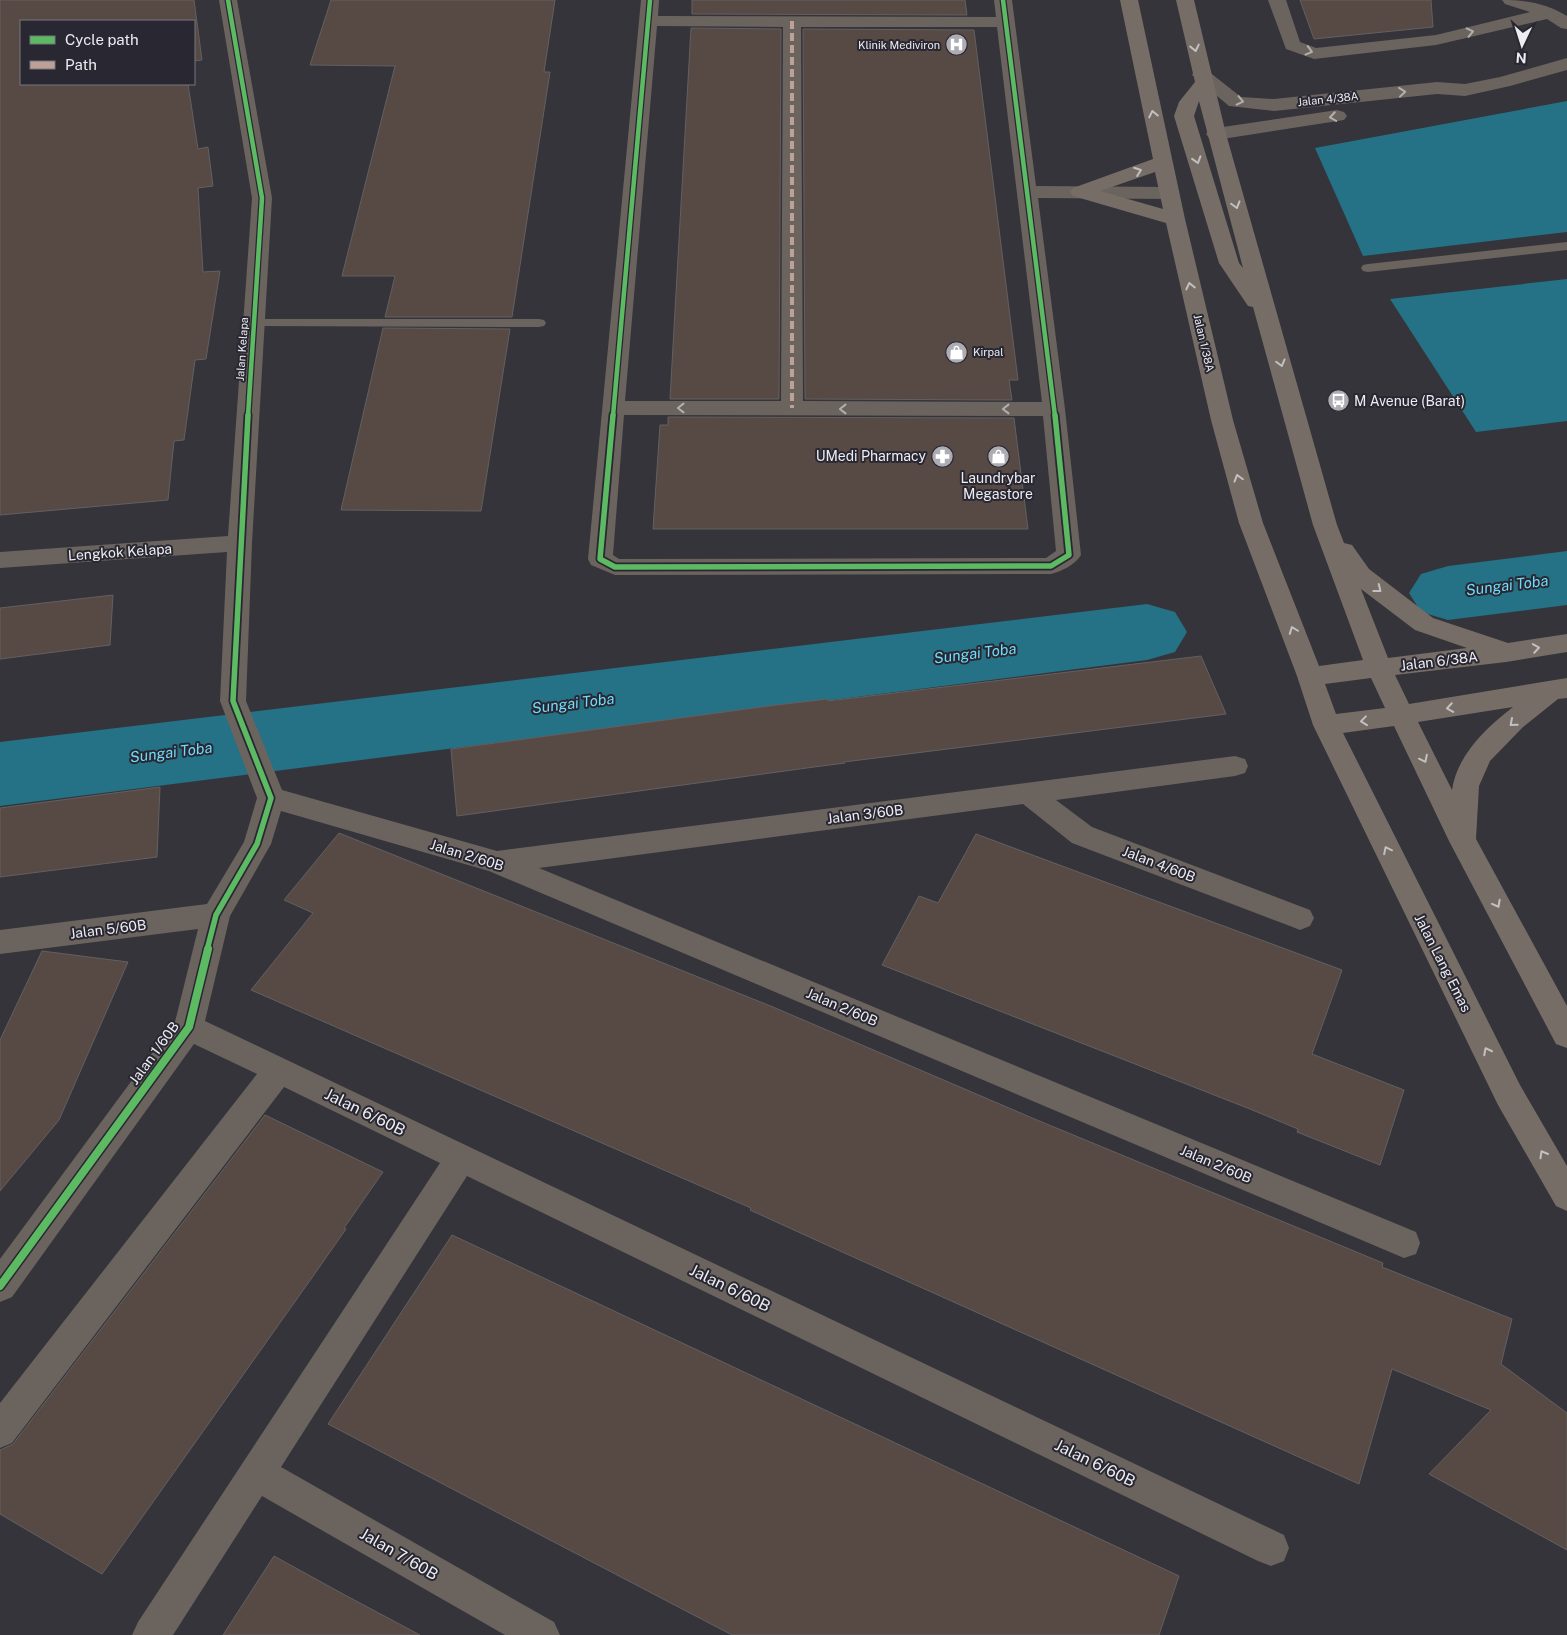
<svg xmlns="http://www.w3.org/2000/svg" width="1567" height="1635" viewBox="0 0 1567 1635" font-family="'Public Sans',sans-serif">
<rect width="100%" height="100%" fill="#35343a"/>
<path fill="#257185" d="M1567,101v131l-204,24 -48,-108z
M1567,279v142l-91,11 -86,-133z"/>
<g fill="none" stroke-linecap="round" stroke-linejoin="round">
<path fill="#257185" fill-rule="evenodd" d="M1567,551v54l-119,15 -27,-8 -12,-19 12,-19 27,-8z
M1147,604l28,8 12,20 -12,20 -28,8 -1147,146v-64z"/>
</g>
<path fill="#574a44" stroke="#636061" d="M0,0h194l8,60 -8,1v-40h-173v63h167l10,65 10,-2 5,39 -15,2 5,84 17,-1 -14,88 -11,1 -11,80 -10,1 -6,59 -168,15z
M331,0h224l-11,72h6l-38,245h-127l10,-41h-53l53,-210 -85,-1z
M692,0h273l2,15 -275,-1z
M1300,0h131l2,27 -119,12z
M691,28l90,1 -2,370h-109z
M803,29l171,1 44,350h-9l3,20 -207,-1z
M383,328l127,1 -29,182 -140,-1z
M668,417l346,1 14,111h-375l7,-104h8z
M113,595l-3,50 -110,14v-51z
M1201,656l25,58 -382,48 1,1 -31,4 -357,49 -6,-67 325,-44 52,-6v2z
M160,787l-3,70 -157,20v-69z
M339,833l434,174 264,113 346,143 -1,4 130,52 -11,45 66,49v137l-138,-76 62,-64 -99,-41 -33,115 -519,-233 -90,-41 1,-2 -500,-218 62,-77 -29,-13z
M976,834l366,136 -30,84 92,36 -24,75 -83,-33 1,-3 -48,-20 -368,-144 37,-69 19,7z
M42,951l86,11 -69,158 -59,71v-151z
M265,1115l118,57 -39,56 2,1 -35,50 -209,295 -102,-60v-64l13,-6z
M452,1235l727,341 -20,59h-427l-404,-211z
M274,1556l69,38 77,41h-197z"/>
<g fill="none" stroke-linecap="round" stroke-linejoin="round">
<path fill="#6b645e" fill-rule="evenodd" d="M1567,242v8l-199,22 -5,-1 -2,-3 2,-3 5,-1z
M253,319h286l5,1 2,3 -2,3 -5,1 -291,-1 -2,-3 2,-3z"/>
<path fill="#6b645e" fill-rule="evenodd" d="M219,0h18l35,198 -20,345 -6,158 36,89 215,61 738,-95 10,3 3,7 -3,7 -10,3 -179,24 36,27 218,83 4,8 -4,8 -10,4 -10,-4 -218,-83 -49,-39 -484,64 877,364 4,11 -4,11 -12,4 -915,-387 -208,-60 -10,33 -41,72 -25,105 1079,514 5,13 -5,13 -13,5 -13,-5 -791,-385 -186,291 273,155 6,13h-55l-243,-139 -89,139h-41l6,-13 302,-459 -156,-76 -272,356 -12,5v-45l257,-329 -63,-30 -182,253 -12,5v-43l175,-237 23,-93 -198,25v-24l207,-26 37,-62 13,-44 -37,-97 7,-149 -227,16v-16l228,-16 24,-338z
M641,0h18l-1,16 338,1 -2,-17h18l24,186 133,1 7,2 3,4 -3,4 -7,2 -131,-1 27,211 16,146c-6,10 -19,16 -30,19l-436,1 -24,-10 -3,-6zM657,26l126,1 -2,374h-156zM801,27h196l45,375 -239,-1zM624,415l419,1 13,135 -10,7 -427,1 -6,-4z
M1268,0h18l14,42 16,6 120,-13 94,-23 -25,-8 -3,-4c24,0 44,3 65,16v13l-6,-1 -14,-9 -111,26 -122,14 -28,-10z
M1567,58v12l-57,16 -45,10 -28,-2 -163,17 -45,-5 -37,-31 2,-4 7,-2 7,2 33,26 33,2 163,-17 28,2 35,-7z
M1337,110l7,2 3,4 -3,4 -128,20 -7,-2 -3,-4 3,-4 7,-2z"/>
<path fill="#766e66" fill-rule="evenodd" d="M1120,0h18l47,219 48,201 30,103 56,143 44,-6 -50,-135 -60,-218 -5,-1 -29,-43 -45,-147 5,-14 16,-20 -19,-82h18l32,134 111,391 7,18 8,2 17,24 64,49 75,25 59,-9v18l-61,10 -111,13 14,29 158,-26v20l-9,1 -35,28 -33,34 -11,25 -3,53 91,167v42l-11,-4 -107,-203 -55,-115 -51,7 177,352 47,81v45l-11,-5 -58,-101 -185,-380 -16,-49 -58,-153 -28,-103 -45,-197 -93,-27 -3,-4 3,-4 80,-29zM1199,101l44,167 -4,-5 -45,-147zM1155,172l8,37 -63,-18zM1361,589l54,41 52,18 -79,10zM1371,678l14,30 -49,6 -11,-30zM1513,707c-27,21 -56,48 -61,83l-34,-68z"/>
<path stroke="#bda197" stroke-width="4" stroke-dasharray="8 4" stroke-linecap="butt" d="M792,21v387"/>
<defs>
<path id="cycleway-far2" d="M228,0l34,198 -14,218
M1003,0l52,416
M613,416l37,-416"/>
<path id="cycleway-far1" d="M613,415l-13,144 15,8 436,-1 18,-11 -14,-140
M207,950l9,-35 41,-71 14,-46 -38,-97 15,-286"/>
<path id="cycleway" d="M0,1286l189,-259 19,-78"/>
</defs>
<use href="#cycleway-far2" stroke="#292832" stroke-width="7"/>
<use href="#cycleway-far1" stroke="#292832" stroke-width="9"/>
<use href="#cycleway" stroke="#292832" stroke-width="11"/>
<use href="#cycleway-far2" stroke="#5cba63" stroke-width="4.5"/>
<use href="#cycleway-far1" stroke="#5cba63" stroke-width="5.5"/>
<use href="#cycleway" stroke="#5cba63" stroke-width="8"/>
</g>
<defs><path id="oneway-chevron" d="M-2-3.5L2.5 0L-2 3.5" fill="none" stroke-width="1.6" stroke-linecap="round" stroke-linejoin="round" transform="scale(1.25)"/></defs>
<g stroke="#b2afaf">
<use href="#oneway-chevron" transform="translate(1470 32) rotate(-13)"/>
<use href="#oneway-chevron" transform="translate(1309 51) rotate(15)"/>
<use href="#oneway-chevron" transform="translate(1402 92) rotate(-6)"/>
<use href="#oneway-chevron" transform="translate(1240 101) rotate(13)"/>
<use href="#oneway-chevron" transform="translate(1333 117) rotate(171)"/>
<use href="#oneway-chevron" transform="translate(681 408) rotate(-180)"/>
<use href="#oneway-chevron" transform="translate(843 409) rotate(-180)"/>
<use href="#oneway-chevron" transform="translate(1006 409) rotate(-180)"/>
</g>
<g stroke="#c3c0c1">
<use href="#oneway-chevron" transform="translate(1195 48) rotate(78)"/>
<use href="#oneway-chevron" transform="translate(1153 114) rotate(-102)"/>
<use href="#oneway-chevron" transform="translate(1197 160) rotate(73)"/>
<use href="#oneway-chevron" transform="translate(1138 171) rotate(-20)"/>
<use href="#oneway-chevron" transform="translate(1236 205) rotate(74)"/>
<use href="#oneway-chevron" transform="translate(1190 286) rotate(-103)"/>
<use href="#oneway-chevron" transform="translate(1281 363) rotate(75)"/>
<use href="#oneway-chevron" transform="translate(1238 478) rotate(-106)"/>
<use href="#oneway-chevron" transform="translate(1378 589) rotate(38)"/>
<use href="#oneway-chevron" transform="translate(1293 630) rotate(-111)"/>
<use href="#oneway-chevron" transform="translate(1536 648) rotate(-9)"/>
<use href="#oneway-chevron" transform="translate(1450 708) rotate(171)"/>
<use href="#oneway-chevron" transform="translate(1364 721) rotate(173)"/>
<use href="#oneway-chevron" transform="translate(1513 723) rotate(139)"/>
<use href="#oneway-chevron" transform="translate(1424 759) rotate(64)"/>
<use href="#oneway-chevron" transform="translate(1387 850) rotate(-116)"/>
<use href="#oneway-chevron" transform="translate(1497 904) rotate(62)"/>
<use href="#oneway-chevron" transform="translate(1487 1051) rotate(-117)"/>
<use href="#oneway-chevron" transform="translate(1543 1154) rotate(-120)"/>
</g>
<defs>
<symbol id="hospital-disc" viewBox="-11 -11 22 22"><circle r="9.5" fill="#acacb2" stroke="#292832"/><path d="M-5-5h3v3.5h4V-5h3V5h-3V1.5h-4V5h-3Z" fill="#fff"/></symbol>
<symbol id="shop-disc" viewBox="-11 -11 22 22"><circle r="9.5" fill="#acacb2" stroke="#292832"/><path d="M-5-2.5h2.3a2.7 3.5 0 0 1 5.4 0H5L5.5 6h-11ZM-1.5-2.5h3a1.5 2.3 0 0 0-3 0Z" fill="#fff"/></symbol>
<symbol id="bus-disc" viewBox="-11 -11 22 22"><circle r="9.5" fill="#acacb2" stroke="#292832"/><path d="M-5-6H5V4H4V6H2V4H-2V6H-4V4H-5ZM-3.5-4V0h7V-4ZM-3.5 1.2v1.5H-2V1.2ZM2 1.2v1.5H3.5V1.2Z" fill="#fff"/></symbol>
<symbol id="pharmacy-disc" viewBox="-11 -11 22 22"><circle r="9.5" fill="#acacb2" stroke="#292832"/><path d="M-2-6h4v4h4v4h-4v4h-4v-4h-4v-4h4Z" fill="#fff"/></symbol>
</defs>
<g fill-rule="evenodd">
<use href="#hospital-disc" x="944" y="32" width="25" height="25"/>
<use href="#shop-disc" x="944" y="340" width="25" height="25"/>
<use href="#bus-disc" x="1326" y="388" width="25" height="25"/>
<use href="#pharmacy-disc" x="930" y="444" width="25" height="25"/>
<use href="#shop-disc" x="986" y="444" width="25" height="25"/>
</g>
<g text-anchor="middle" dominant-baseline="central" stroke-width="4" stroke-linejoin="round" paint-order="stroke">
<g font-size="11" fill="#ececf2" stroke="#292832" text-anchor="end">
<text x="940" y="45">Klinik Mediviron</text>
<text x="973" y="352" text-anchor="start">Kirpal</text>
</g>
<g font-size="11" fill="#ececf2" stroke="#292832">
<text transform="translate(1328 99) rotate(-6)">Jalan 4/38A</text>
<text transform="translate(1204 343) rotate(77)">Jalan 1/38A</text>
<text transform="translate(242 349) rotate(-86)">Jalan Kelapa</text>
</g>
<g font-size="14" fill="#ececf2" stroke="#292832" text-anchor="start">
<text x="1354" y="401">M Avenue (Barat)</text>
<text x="926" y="456" text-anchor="end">UMedi Pharmacy</text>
<text x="998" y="478" text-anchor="middle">Laundrybar<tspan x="998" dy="16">Megastore</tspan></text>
</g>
<g font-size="14" fill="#ececf2" stroke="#292832">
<text transform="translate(120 552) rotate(-4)">Lengkok Kelapa</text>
<text transform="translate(1439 661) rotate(-7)">Jalan 6/38A</text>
<text transform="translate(865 814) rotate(-7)">Jalan 3/60B</text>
<text transform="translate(467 855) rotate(17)">Jalan 2/60B</text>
<text transform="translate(1159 864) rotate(21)">Jalan 4/60B</text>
<text transform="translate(108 929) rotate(-7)">Jalan 5/60B</text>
<text transform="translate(1443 963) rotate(63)">Jalan Lang Emas</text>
<text transform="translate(842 1007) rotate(23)">Jalan 2/60B</text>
<text transform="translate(154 1053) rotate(-54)">Jalan 1/60B</text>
<text transform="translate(1216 1164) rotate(23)">Jalan 2/60B</text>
</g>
<g font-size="15" font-style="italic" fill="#6fdbfa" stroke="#292832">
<text transform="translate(1507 585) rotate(-7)">Sungai Toba</text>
<text transform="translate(975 653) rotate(-7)">Sungai Toba</text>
<text transform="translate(573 703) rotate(-7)">Sungai Toba</text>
<text transform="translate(171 752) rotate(-7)">Sungai Toba</text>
</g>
<g font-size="16" fill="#ececf2" stroke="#292832">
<text transform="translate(365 1112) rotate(26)">Jalan 6/60B</text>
<text transform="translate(730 1288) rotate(26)">Jalan 6/60B</text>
<text transform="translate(1095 1463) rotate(26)">Jalan 6/60B</text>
<text transform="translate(399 1554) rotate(30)">Jalan 7/60B</text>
</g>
</g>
<rect x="20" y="20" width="175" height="65" fill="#292832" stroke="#77767f"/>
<rect x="30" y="36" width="25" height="8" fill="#5cba63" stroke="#77767f"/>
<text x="65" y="45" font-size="15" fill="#ececf2">Cycle path</text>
<rect x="30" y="61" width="25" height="8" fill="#bda197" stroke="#77767f"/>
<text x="65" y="70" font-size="15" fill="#ececf2">Path</text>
<g transform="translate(1522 45) rotate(184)" stroke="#292832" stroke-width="4" paint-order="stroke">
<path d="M0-4L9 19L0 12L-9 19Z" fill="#ececf2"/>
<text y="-8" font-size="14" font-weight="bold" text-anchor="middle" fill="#ececf2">N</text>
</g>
</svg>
